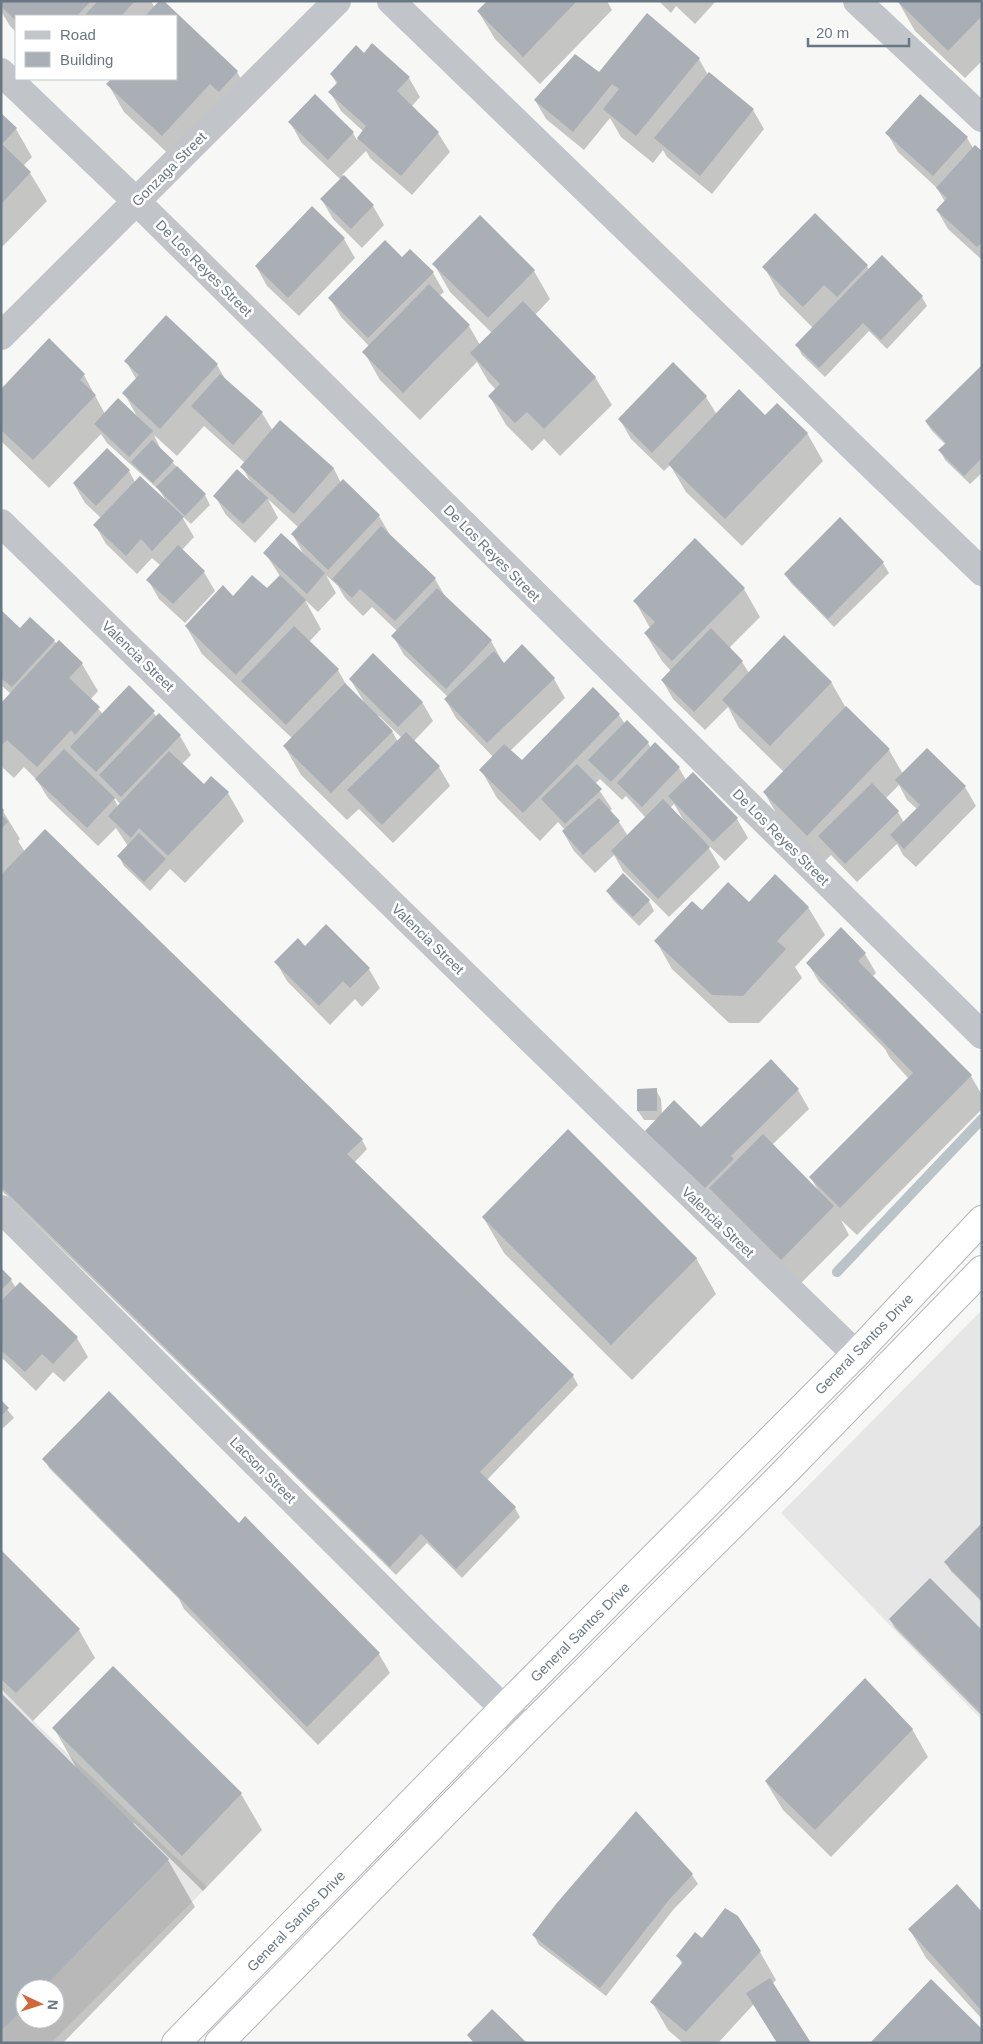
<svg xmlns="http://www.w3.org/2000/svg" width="983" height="2044" viewBox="0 0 983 2044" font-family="Arial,sans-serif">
<rect width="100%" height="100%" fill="#f7f7f5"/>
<path fill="#e5e6e5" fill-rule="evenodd" d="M982,1310v410l-201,-207z
M1,1690l206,197 -156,156h-50zM25,1989h30v30h-30z"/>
<path fill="#0003" fill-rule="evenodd" d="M1,1h150l4,7 7,-7 75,71 11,19 -17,20 -13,-12 7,14 -47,50 -54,-51 -16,-28 5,-5h63v-63h-160v16l-6,-6 -9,-15z
M488,1h119l5,9 -72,74 -45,-45 -17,-28z
M659,1h57l-21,23 -19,-18 -5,7z
M982,1v60l-17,17 -50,-47 -16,-28z
M647,15l52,44 9,16 45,35 11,19 -52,65 -45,-37 -4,-7 -10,13 -32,-26 -11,-19 -26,32 -38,-31 -11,-19 69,-22z
M364,55l45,23 11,19 -9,10 27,26 12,19 -38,43 -42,-37 -4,-7 -24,24 31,31 11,19 -22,23 -29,-29 -11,-19 19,-20 -40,-38 -11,-20 25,-26 38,37 4,7 6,-9 -22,-20 -11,-19 7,-8 -6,-10z
M920,96l47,42 6,10 9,5v107l-34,-31 -11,-19 8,-8 -8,-14 -39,-36 -11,-19z
M1,115l15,14 16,28 -9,9 7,7 17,28 -46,47z
M480,217l54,54 16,28 -15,16 60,62 17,28 -52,51 -16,-17 -12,12 -26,-26 -16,-28 6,-7 -8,-9 -11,-19 -57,58 -40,-40 -16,-28 5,-6 -28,-29 -11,-19 72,-39 31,14 11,19 -5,4 30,30 11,19 12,-12 -42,-41 -16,-28z
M344,239l11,19 -56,58 -32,-30 -11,-20z
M867,266l2,4 53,27 5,9 -40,43 -18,-18 -44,46 -23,-22 -5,-10 16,-17 -33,-33 -16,-28z
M166,317l51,48 10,17 35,31 11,18 7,-9 54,47 7,14 38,33 11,19 45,44 11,19 45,43 13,23 50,15 11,19 -55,53 12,11 71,-73 26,26 6,9 23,19 3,5 28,20 7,12 51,39 11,19 -23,23 -19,-18 14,24 -51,50 -46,-46 -9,-16 -19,18 -21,-22 -11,-19 2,-2 -7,-8 -18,19 -43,-43 -16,-28 12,-13 -37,-39 -11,-19 3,-2 -44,-42 -11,-19 4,-5 -25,-24 -9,9 -18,-18 -7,-12 -12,-11 10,18 -18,19 -13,-12 16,29 -12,13 29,28 10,18 16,14 -14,-23 72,23 11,19 -19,20 25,26 11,19 -57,57 -34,-34 -12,11 -46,-45 -16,-28 8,-8 -91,-85 -16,-28 48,-29 33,-7 13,-14 -15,-23 39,2 -11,-20 6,-7 -31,-29 10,19 -23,25 -29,-28 -11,-19 36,-13 -9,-16 3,-4 -41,-37 -27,30 -23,-21 8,17 43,43 5,10 -19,19 -10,-9 13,22 -13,14 23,21 11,19 -30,32 -26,-24 -11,-19 13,-14 -9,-8 -15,16 -31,-30 -11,-19 6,-7 -16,-15 -11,-19 55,-13 6,11 31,19 -6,-10 -53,-48 -6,-9 -52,54 -48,-47v-51l83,-15 21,39 33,4 -14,-25 12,-14 -10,-18zM379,716l23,22 -4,4 -6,-11 -14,-13zM600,779l22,21 4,-4 20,22 -18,18 -9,-14 -9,-11 2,-2 -17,-25zM674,804l10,17 -14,-13z
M673,364l33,33 11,18 48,1 42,17 16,28 -81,85 -56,-54 -16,-27 -6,6 -33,-32 -11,-19z
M982,367v106l-12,11 -25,-24 -5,-10 6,-5 -14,-14 -6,-9z
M840,519l43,44 6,10 -55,54 -43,-44 -6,-9z
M744,589l16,28 -31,31 13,14 7,11 82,9 15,26 43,42 14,24 62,13 11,19 -60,61 -13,-12 -6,-11 -40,38 -26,-27 -8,8 -43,-43 -16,-28 20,-20 -45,-44 -11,-21 -23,23 -32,-31 -11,-19 9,-9 -9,-10 -17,-28 5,-5 -15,-27zM899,785l8,15 10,9 -13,14 -6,-11 -13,-13z
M2,612l18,17 34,12 28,23 16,27 -8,9 13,14 26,-27 28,30 23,19 11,19 -10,10 23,21 24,7 16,28 -59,62 -15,-14 -20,22 -26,-25 -5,-10 9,-10 -12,-18 -18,18 -50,-48 -11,-18 -13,-13 -10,11 -13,-12v-61l10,-11 -10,-9zM115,798l5,6 -2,2 -4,-7z
M1,808l19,31 -2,2 7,11 337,288 5,9 -13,14 219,213 5,9 -91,95 28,28 5,9 -58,61 -35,-35 -31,32 -395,-385z
M607,891l42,10 5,10 -15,15 -26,-26z
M749,904l59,3 17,28 -30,32 7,11 -43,45h-30l-57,-54 -16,-28 46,-30z
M305,947l64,22 11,19 -18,19 -7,-8 -25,26 -43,-44 -11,-19z
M865,954l11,19 -4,4 99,99 11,19v14l-125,126 -16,-15 8,15 -52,52 -70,-71 -7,-13 -4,4 -59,-57 -11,-19 11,-11h-13l-6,-9 18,-21 5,9 1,16 39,13 70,-67 27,29 11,19 -37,36 47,47 -8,-14 98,-99 -19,-21 -5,-9 -66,-67 -11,-19z
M483,1217l213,41 20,36 -84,86 -128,-127z
M1,1270l10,10 5,8 61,50 11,19 -24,25 -11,-10 -17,19 -35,-34z
M1,1402l13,16 -13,12z
M44,1459l195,65 6,-6 134,136 11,19 -72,72 -134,-136 -5,-10 -130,-131z
M982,1525v77l-31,-31 -6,-9z
M1,1552l78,78 16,28 -62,63 -32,-32z
M890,1619l92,13v84l-87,-88z
M113,1668l128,126 21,36 -59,61 -69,-68 -1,2 35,35 27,47 -132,136h-62v-348l76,74 -23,-41zM25,1989h30v30h-30z
M912,1729l16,28 -97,100 -48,-47 -17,-28z
M692,1875l6,9 -25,26 -67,86 -67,-51 -5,-9z
M982,1913v106l-56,-61 -16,-28z
M702,1940l58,12 16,28 -58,63h-35l-15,-13 -16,-28 30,-38 -4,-8z"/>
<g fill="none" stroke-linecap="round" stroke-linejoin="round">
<path stroke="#bac3c8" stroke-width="10" d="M837,1272l145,-153"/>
</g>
<path fill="#a9afb5" d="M1,1h90l-14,15h-61v5l-15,-15z
M98,1h37l-14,15h-37z
M159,1h5l74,70 -19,21 -9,-8 -48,52 -56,-52 5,-5h65v-63h-31z
M487,1h90l-54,56 -46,-46z
M899,1h83v15l-34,35 -50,-49z
M647,13l53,45 -64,78 -33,-27 16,-20 -7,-5 -39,48 -39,-32 41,-46 24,18z
M372,43l38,34 -13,14 42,41 -38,44 -44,-38 9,-12 -38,-34 10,-10 -8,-8 26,-29 8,8z
M709,72l45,37 -54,67 -46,-38z
M315,94l39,38 -26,28 -40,-38z
M920,94l48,43 -35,39 -48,-43z
M1,113l16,15 -15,16 29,28 -30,32z
M975,145l7,6v91l-5,5 -41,-37 11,-12 -11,-10z
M344,175l30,30 -23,24 -31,-30z
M312,206l33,32 -57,60 -33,-32z
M815,213l53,52 -31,32 -13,-12 -21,22 -41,-40z
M480,215l55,55 -47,48 -56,-54z
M385,240l17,17 8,-8 24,23 -66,66 -40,-40z
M882,255l41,41 -42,44 -18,-17 -44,45 -24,-23z
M429,284l41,41 -67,68 -41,-41z
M523,301l73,76 -52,52 -17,-17 -12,11 -27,-27 12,-12 -30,-31z
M166,315l52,49 -58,65 -38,-36 17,-18 -15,-14z
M49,338l36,36 -5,6 16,15 -63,65 -32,-30v-41z
M673,362l34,34 -55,57 -34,-34z
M982,365v93l-18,18 -26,-26 8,-7 -21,-22z
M220,374l43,38 -30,33 -42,-39z
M739,389l26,26 12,-12 31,30 -83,86 -57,-55z
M118,398l35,33 -24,26 -35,-33z
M280,420l54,48 -40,46 -54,-47z
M152,440l22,21 -21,22 -22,-21z
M107,448l23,22 -34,36 -23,-23z
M177,466l29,28 -21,22 -29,-29z
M237,469l31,29 -25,26 -30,-28z
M140,476l44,41 -32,34 -11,-12 -15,17 -33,-31z
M343,479l37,36 -52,55 -37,-36z
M840,517l44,45 -56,57 -44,-45z
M381,526l55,52 -41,43 -35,-32 -8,9 -20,-19z
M281,533l44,40 -18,21 -44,-41z
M695,538l50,50 -73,73 -28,-28 11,-11 -22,-21z
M178,545l27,26 -32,33 -27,-24z
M252,575l15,13 13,-13 26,25 -70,75 -51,-49 38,-41 10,11z
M437,588l55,52 -46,49 -55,-53z
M1,610l19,18 10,-11 25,23 -43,47 -11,-9z
M294,626l45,43 -53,56 -45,-44z
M711,628l32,33 -49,51 -33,-32z
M784,635l48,47 -62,64 -48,-46z
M59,640l24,23 -14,15 31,29 -25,28 -4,-5 -34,37 -30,-27 -6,6v-43z
M522,644l33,34 -68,65 -43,-44 50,-48 10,12z
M373,653l50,49 -25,25 -49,-48z
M345,683l48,48 -62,62 -48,-47z
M129,685l26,26 -59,61 -26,-25z
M593,687l27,27 -97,99 -44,-43 25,-26 18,16z
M846,706l44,43 -83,87 -44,-44z
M159,713l22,22 -60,62 -22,-22z
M627,720l22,22 -38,40 -23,-22z
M406,732l34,34 -58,59 -35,-35z
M655,742l25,25 -38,40 -25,-24z
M927,748l39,38 -62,63 -14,-14 30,-30 -25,-25z
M64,749l51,49 -28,30 -52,-49z
M169,751l35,33 7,-8 18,16 -61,64 -29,-28 -8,10 -23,-22z
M577,764l25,25 -37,35 -24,-25z
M693,772l45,46 -25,24 -45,-46z
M872,783l27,28 -54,53 -27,-28z
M599,798l21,23 -37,34 -21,-24z
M663,799l47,48 -52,52 -47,-48z
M1,807l3,3 -2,5 6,7 -7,7z
M45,829l318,310 -16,15 227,221 -94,97 36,35 -60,62 -35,-35 -31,33 -389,-380v-312z
M139,833l27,26 -22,23 -27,-26z
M623,873l27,27 -17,17 -27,-26z
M775,874l34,33 -32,34 9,8 -43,47 -31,-1 -58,-54 38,-40 10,9 26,-28 21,20z
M326,924l44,44 -20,20 -7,-7 -24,25 -45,-44 24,-24 7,8z
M841,927l25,26 -8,8 114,114 -132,133 -31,-31 104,-104 -107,-110z
M771,1059l28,30 -68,67 3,3 -29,29 -60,-57 29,-31 27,27z
M657,1088v23h-20v-22z
M568,1129l129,129 -86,87 -129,-128z
M763,1134l71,72 -53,54 -72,-72z
M1,1268l11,11 -11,11z
M20,1282l58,55 -25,27 -11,-10 -17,18 -24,-22v-49z
M109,1391l130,132 6,-7 135,137 -73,74 -265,-268z
M1,1400l8,8 -8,8z
M982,1523v77l-38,-38z
M1,1550l79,79 -64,64 -15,-14z
M930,1578l52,52v83l-93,-94z
M113,1666l129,127 -60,63 -130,-128z
M865,1678l48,51 -98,101 -50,-49z
M1,1693l168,166 -127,130h-17v18l-24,24z
M636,1811l57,63 -25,27 -68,87 -68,-53 24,-31z
M957,1884l25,28v99l-74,-82z
M725,1908l13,8 23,35 -75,81 -36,-30 33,-40 -7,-6 19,-24 7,6z
M770,1978l41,65h-34l-31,-50z
M931,1979l51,50v14h-112z
M492,2009l35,34h-53l-7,-8z"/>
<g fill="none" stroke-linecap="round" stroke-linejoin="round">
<defs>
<path id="highway" d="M176,2043l329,-336 351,-353 126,-134
M219,2043l307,-313 255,-254 201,-206"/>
</defs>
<use href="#highway" stroke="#b4b7ba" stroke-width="30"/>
<path stroke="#c1c4c8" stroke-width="28" d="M391,1l591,571
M857,1l125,117
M1,72l135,129 846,834
M1,336l336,-335
M1,523l628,612 227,219
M1,1209l423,422 102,99"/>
<use href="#highway" stroke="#fff" stroke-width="28"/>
</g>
<g text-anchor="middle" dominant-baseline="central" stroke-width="5" stroke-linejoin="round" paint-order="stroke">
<g font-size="14" fill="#697683" stroke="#fff">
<text transform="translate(169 169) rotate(-45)">Gonzaga Street</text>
<text transform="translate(204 268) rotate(45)">De Los Reyes Street</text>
<text transform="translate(492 553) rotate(45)">De Los Reyes Street</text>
<text transform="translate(138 656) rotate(44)">Valencia Street</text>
<text transform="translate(781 837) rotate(45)">De Los Reyes Street</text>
<text transform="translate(428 939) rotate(44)">Valencia Street</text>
<text transform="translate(718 1222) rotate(44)">Valencia Street</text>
<text transform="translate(864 1344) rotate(-46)">General Santos Drive</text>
<text transform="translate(263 1470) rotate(45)">Lacson Street</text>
<text transform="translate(580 1632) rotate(-45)">General Santos Drive</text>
<text transform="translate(296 1921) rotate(-46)">General Santos Drive</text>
</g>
</g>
<rect width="983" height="2044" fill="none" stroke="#697683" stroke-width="5"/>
<rect x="15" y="15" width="162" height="65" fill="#ffffff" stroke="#c3c8cd"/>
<rect x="25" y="31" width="25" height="8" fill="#c1c4c8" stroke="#c3c8cd"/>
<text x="60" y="40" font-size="15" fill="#697683">Road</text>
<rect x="25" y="52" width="25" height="15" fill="#a9afb5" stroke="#c3c8cd"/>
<text x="60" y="65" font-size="15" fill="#697683">Building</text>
<g transform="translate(40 2004) rotate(94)"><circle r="24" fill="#ffffff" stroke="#c3c8cd"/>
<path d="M0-4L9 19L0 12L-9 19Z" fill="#d2673a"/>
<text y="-8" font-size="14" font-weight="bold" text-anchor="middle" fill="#697683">N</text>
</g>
<path d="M808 38v8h101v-8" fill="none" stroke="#697683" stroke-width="2.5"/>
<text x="816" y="38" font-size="15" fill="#697683" stroke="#ffffff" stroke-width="4" paint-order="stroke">20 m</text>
</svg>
